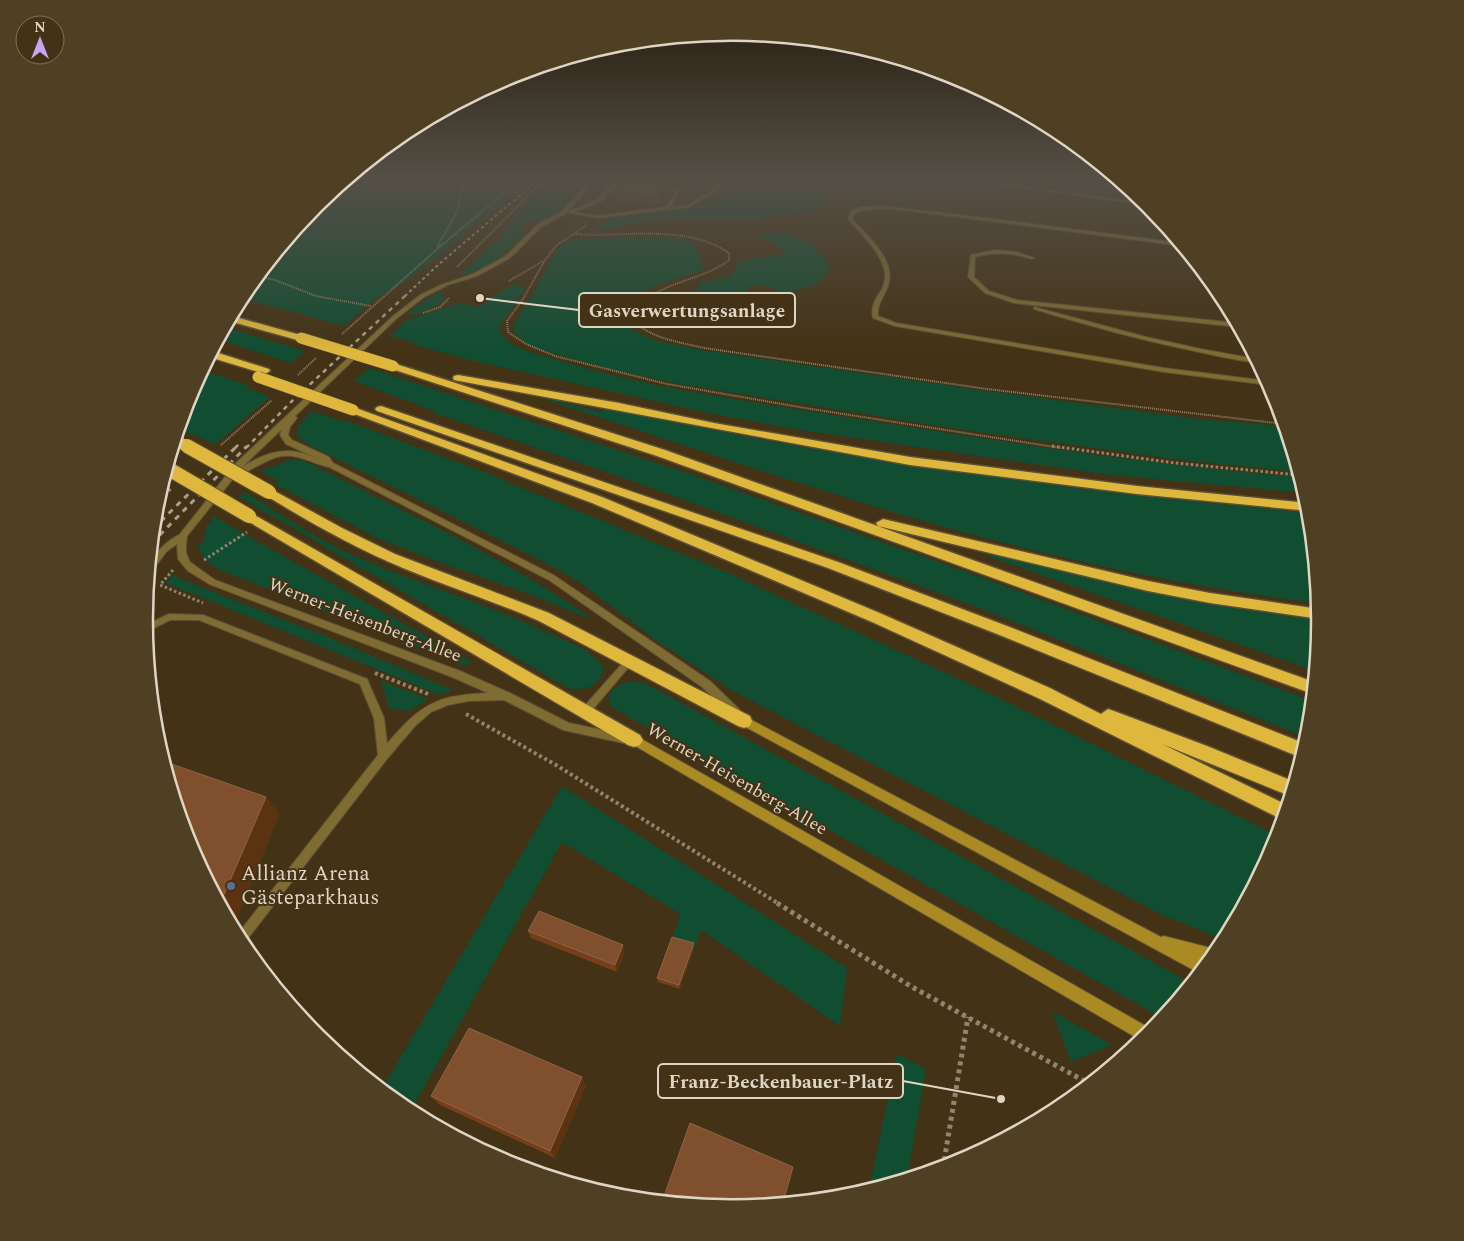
<svg xmlns="http://www.w3.org/2000/svg" width="1464" height="1241" viewBox="0 0 1464 1241" font-family="Spectral,serif">
<rect width="100%" height="100%" fill="#433215"/>
<path fill="#104d31" d="M348,179h182l-116,97 -42,25 -28,25 -103,-28 75,-93z
M549,179h39l-26,28 -12,9 -29,9 -1,3 5,4c-16,17 -41,43 -66,42l17,-13 27,-26 25,-37z
M758,179h72l-10,12v6l6,4 -2,5 -9,3 -61,11h-97l-25,3 -21,6h-16l3,-6 20,-6 82,-11z
M788,233c18,8 37,16 42,37l-9,11 -35,14 -20,-10 -18,2 -3,12c-18,4 -32,-2 -49,-10l4,-6 31,-7 8,-15 47,-7 -11,-11 -22,-7z
M652,237l27,1 16,6 9,26c-32,10 -73,18 -88,52l38,18 47,10 272,39 226,30 86,7 13,46 -116,-12 -225,-31 -278,-45 -57,-12 -70,-19 -25,-9 -13,-12 -1,-6 22,-36 21,-39 7,-6 9,-5 13,-1z
M512,284l14,4 -26,38c0,9 6,14 13,19 16,8 35,12 51,17 72,22 146,33 219,45 172,27 344,56 517,70l5,16 -195,-18 -311,-45 -96,-18 -230,-51 -59,-16 2,-2 -25,-7 14,-15 54,-18 20,4z
M442,291l2,7c-8,13 -26,15 -39,18l13,-11z
M225,327l80,24 -14,12 -72,-23z
M370,368l323,107 285,101 334,125 -4,37 -337,-133 -333,-122 -198,-68 -16,-8 -70,-26z
M202,370l46,15 -1,3 23,9 -55,48 -21,-11 -2,2 -13,-8 10,-33z
M545,398l57,14 5,-4c133,29 267,53 402,71 100,14 200,24 300,34l9,90c-142,-17 -284,-49 -422,-90 -118,-35 -235,-76 -353,-114z
M312,411l30,10 2,-1 140,52 242,100 263,121 289,143 -3,10 -50,94 -63,-25 -429,-224 -72,-47 -83,-63 -42,-23 -223,-111 -16,-10c-1,-11 7,-18 15,-26z
M293,459l12,2c96,49 197,95 286,157l-1,1 -61,-25 -94,-33 -56,-22 -104,-55 3,-3 -17,-10z
M245,492c32,20 67,44 101,60 65,30 134,49 198,79 19,9 50,18 60,38 -4,17 -20,23 -36,19l-329,-191z
M214,516l23,14 235,132 -7,4 -245,-96c-11,-6 -19,-12 -22,-24l6,-5 1,-11z
M990,552c109,29 218,54 330,67l-5,52 -333,-117 17,1z
M175,573l3,5 145,57 130,55 -13,5 -274,-112z
M381,681l48,18 -21,12 -19,-3z
M636,681l11,3 544,299 -29,35 -551,-311c-9,-17 11,-25 25,-26z
M562,786l285,182 -7,58 -139,-96 -6,17 -22,-10 7,-23 -118,-72 -152,270 -29,-22z
M1052,1011l60,34 -41,17z
M897,1054l29,15 -19,110 -38,11z"/>
<g fill="none" stroke-linecap="round" stroke-linejoin="round">
<defs>
<path id="lane" d="M592,179h4l-31,35 -23,12 -32,32 -33,18 -36,11v-2l32,-11 33,-18 32,-32 23,-12z
M618,179h4l-22,23 -26,10 24,4 68,-9 10,-16 -22,-2 1,-2 25,2 -9,18 17,-2 23,-14 9,-10 -4,-2 9,1 -12,13 -24,14 -91,11 -31,-6 29,-12z
M959,179h9l177,24 3,2z
M883,206l111,13 186,24 2,3 -279,-36c-16,-1 -32,-2 -47,2l-4,7c16,17 45,42 36,67 -4,11 -11,18 -10,30l18,7 268,45 104,13 1,4 -105,-13 -269,-46 -22,-8c-3,-12 3,-19 9,-29 13,-26 -19,-52 -34,-70l4,-9 11,-3z
M995,250l22,2 17,6 -2,1c-20,-6 -36,-8 -57,-2l-1,20 15,14 28,9 220,23 1,4 -224,-24 -29,-10 -17,-16 3,-22z
M1034,307l112,30 55,12 55,10 2,4c-23,-3 -46,-8 -68,-13 -53,-11 -104,-25 -156,-41z
M183,533l4,3 -1,2 -19,13 -15,20 -3,1c2,-18 18,-32 34,-39z
M169,614l34,1 164,64 17,39 3,26c41,-49 57,-49 119,-52l3,1 2,3 -2,3 -3,1 -37,1 -21,4 -17,7 -16,14 -28,33 -145,187 -5,-11 141,-180 -4,-37 -14,-34 -161,-64h-29l-16,8h-6l-1,-2 1,-2z
M630,657l3,1 2,2 -2,2 -45,53 -3,1 -3,-1 -2,-3 2,-3 45,-51z"/>
<path id="street" d="M441,285l5,1 -22,11 -28,22 -101,97 2,2 -7,9 -2,8 4,5 37,17 4,6 222,113 155,105 29,28 2,3 -2,3 -4,1 -4,-1 -29,-28 -153,-107 -220,-113c-16,-3 -30,-13 -46,-11 -16,1 -38,20 -47,19l-49,61 -1,9v8l4,9 25,18 245,91 50,22 59,30 58,12 2,3 -2,3 -4,2 -60,-13 -61,-31 -50,-22 -243,-93 -21,-13 -10,-12 -1,-14 3,-11 56,-71 156,-146 28,-22zM282,429l-2,6 6,9 37,17c-7,-3 -14,-7 -22,-8 -22,-6 -41,3 -59,14z"/>
<path id="secondary" d="M744,716l417,221 3,-1 55,14 -9,11 -9,-2 7,4 -9,10 -459,-249 -2,-3 2,-3z
M634,735l4,2 515,293 -11,11 -512,-298 -2,-3 2,-3z"/>
<path id="highway" d="M232,316l72,20 2,2 -5,3 -72,-20z
M212,351l57,18 1,2 -5,3 -56,-17z
M393,363l272,87 649,232 -1,12 -656,-238 -268,-88 -1,-2z
M458,375l161,28 95,20 196,34 227,29 171,17 1,8 -172,-17 -227,-29 -456,-85 -1,-2 1,-2z
M381,406l457,156 169,64 299,118 -4,14 -305,-124 -169,-66 -451,-157 -2,-2 2,-2z
M353,407l249,90 280,117 168,74 51,26 7,-5 6,2 93,35 88,36 -5,14 -128,-52 125,61 -4,15 -245,-122 -166,-76 -280,-119 -243,-91 -2,-2z
M176,437l13,7 -2,3 -4,1 -9,-4z
M269,488l73,40 53,26 154,59 201,103 2,5 -2,5 -6,2 -6,-2 -199,-105c-45,-20 -91,-34 -136,-53 -48,-20 -94,-46 -138,-73l-2,-3z
M249,512l391,223 3,5 -3,5 -6,2 -6,-2 -384,-226 -2,-3z
M883,519l265,62 62,12 109,16 1,10 -110,-16 -62,-12 -270,-65 -2,-3z"/>
</defs>
<use href="#lane" stroke="#5f4f35" stroke-width="2"/>
<use href="#street" stroke="#5f4f35" stroke-width="2"/>
<use href="#secondary" stroke="#5f4f35" stroke-width="2"/>
<use href="#highway" stroke="#5f4f35" stroke-width="3"/>
<path stroke="#92846e" stroke-width="2" stroke-dasharray="1 1" stroke-linecap="butt" d="M585,226l-29,20 -11,14 -22,39 -16,22 1,11 18,12 29,12 112,28 138,24 256,40
M574,234c51,4 111,-11 155,19v7c-32,25 -82,20 -96,61 20,18 46,21 71,27l283,41 297,35
M437,247l20,-35 8,-33
M457,267l88,-88
M258,276l17,4 41,16 55,10
M509,281l34,-20
M423,313l17,-6 9,-9
M342,334l94,-84 85,-71
M298,375l18,-17
M221,445l51,-45"/>
<path stroke="#92846e" stroke-width="3" stroke-dasharray="2.5 2.5" stroke-linecap="butt" d="M1052,446l123,17 124,12
M157,500l14,-11
M204,560l43,-28
M173,570l-13,15 43,18"/>
<path stroke="#92846e" stroke-width="4" stroke-dasharray="3 3" stroke-linecap="butt" d="M375,673l53,21
M466,714l90,51 223,139"/>
<path stroke="#92846e" stroke-width="5" stroke-dasharray="4 4" stroke-linecap="butt" d="M777,903l135,84 178,97
M943,1168l25,-151"/>
<use href="#lane" fill="#7f6c33" fill-rule="evenodd"/>
<use href="#street" fill="#7f6c33" fill-rule="evenodd"/>
<use href="#secondary" fill="#a98a23" fill-rule="evenodd"/>
<use href="#highway" fill="#deb83d" fill-rule="evenodd"/>
<path stroke="#ab9e8a" stroke-width="2" stroke-dasharray="3 3" stroke-linecap="butt" d="M405,296l33,-31 101,-86"/>
<path stroke="#ab9e8a" stroke-width="2.5" stroke-dasharray="4.5 4.5" stroke-linecap="butt" d="M235,448l5,-5
M246,448l44,-45 116,-108"/>
<path stroke="#ab9e8a" stroke-width="3" stroke-dasharray="5.5 5.5" stroke-linecap="butt" d="M153,529l84,-83
M152,543l95,-97"/>
<defs>
<path id="highway-bridge-far1" d="M301,338l92,28
M258,377l95,33
M183,444l7,4"/>
<path id="highway-bridge" d="M187,446l82,46
M167,468l82,48"/>
</defs>
<use href="#highway-bridge-far1" stroke="#5f4f35" stroke-width="12" stroke-linecap="butt"/>
<use href="#highway-bridge" stroke="#5f4f35" stroke-width="16" stroke-linecap="butt"/>
<use href="#highway-bridge-far1" stroke="#deb83d" stroke-width="11"/>
<use href="#highway-bridge" stroke="#deb83d" stroke-width="14"/>
</g>
<path fill="#753f1c" d="M628,179h46v1l-4,6h-5l1,6 -9,11 -40,-2 -1,-9z
M528,931l97,22 -8,19 -86,-34z
M694,943v4l-14,42 -22,-7 -1,-4z
M586,1086l-31,72 -115,-53 -9,-9z"/>
<path fill="#5c3311" d="M669,179h5v1l-4,6z
M665,184l1,8 -9,11v-8z
M266,797l14,17 -47,115 -13,-25z
M694,943v4l-14,42 -1,-4z
M623,945l2,8 -8,19 -2,-7z
M582,1077l4,9 -31,72 -5,-7z"/>
<path fill="#804f2e" stroke="#8f6446" d="M628,179h4l1,2 32,3 -8,11 -41,-3z
M163,761l103,36 -46,107 -31,-59z
M539,911l84,34 -8,20 -87,-34z
M672,937l22,6 -15,42 -22,-7z
M469,1028l113,49 -32,74 -119,-55z
M690,1123l103,44 -10,36 -51,5 -70,-6z"/>
<linearGradient id="sky" x2="0" y2="1"><stop stop-color="#251c0c"/><stop offset="0.51" stop-color="#554f46"/><stop offset="1" stop-color="#554f46" stop-opacity="0"/></linearGradient>
<rect width="1464" height="352" fill="url(#sky)"/>
<circle fill="#5c6f8a" stroke="#433215" stroke-width="2" cx="231" cy="886" r="5"/>
<g text-anchor="middle" dominant-baseline="central" stroke-width="4" stroke-linejoin="round" paint-order="stroke">
<g font-size="18" fill="#dfd5c5" stroke="#433215">
<text transform="translate(365 620) rotate(21)">Werner-Heisenberg-Allee</text>
<text transform="translate(737 779) rotate(30)">Werner-Heisenberg-Allee</text>
</g>
<g font-size="21" fill="#dfd5c5" stroke="#433215" text-anchor="start">
<text x="241" y="874">Allianz Arena<tspan x="241" dy="24">Gästeparkhaus</tspan></text>
</g>
</g>
<path d="M0 0H1464V1241H0ZM153 620a579 579 0 1 1 1158 0a579 579 0 1 1-1158 0Z" fill="#4f3f23" fill-rule="evenodd"/>
<path fill="none" stroke="#dfd5c5" stroke-width="2.5" d="M153 620a579 579 0 1 1 1158 0a579 579 0 1 1-1158 0Z"/>
<path fill="none" stroke="#dfd5c5" stroke-width="2" d="M480 298L579 310M1001 1099L903 1081"/>
<g fill="#dfd5c5" stroke="#433215" stroke-width="2">
<circle cx="480" cy="298" r="5"/>
<circle cx="1001" cy="1099" r="5"/>
</g>
<g fill="#433215" stroke="#dfd5c5" stroke-width="2">
<rect x="579" y="293" width="216" height="34" rx="5"/>
<rect x="658" y="1064" width="245" height="34" rx="5"/>
</g>
<g font-size="19" text-anchor="middle" font-weight="bold" fill="#dfd5c5">
<text x="687" y="317">Gasverwertungsanlage</text>
<text x="781" y="1088">Franz-Beckenbauer-Platz</text>
</g>
<g transform="translate(40 40)"><circle r="24" fill="#433215" stroke="#81735b"/>
<path d="M0-4L9 19L0 12L-9 19Z" fill="#c6a6f0"/>
<text y="-8" font-size="14" font-weight="bold" text-anchor="middle" fill="#dfd5c5">N</text>
</g>
</svg>
